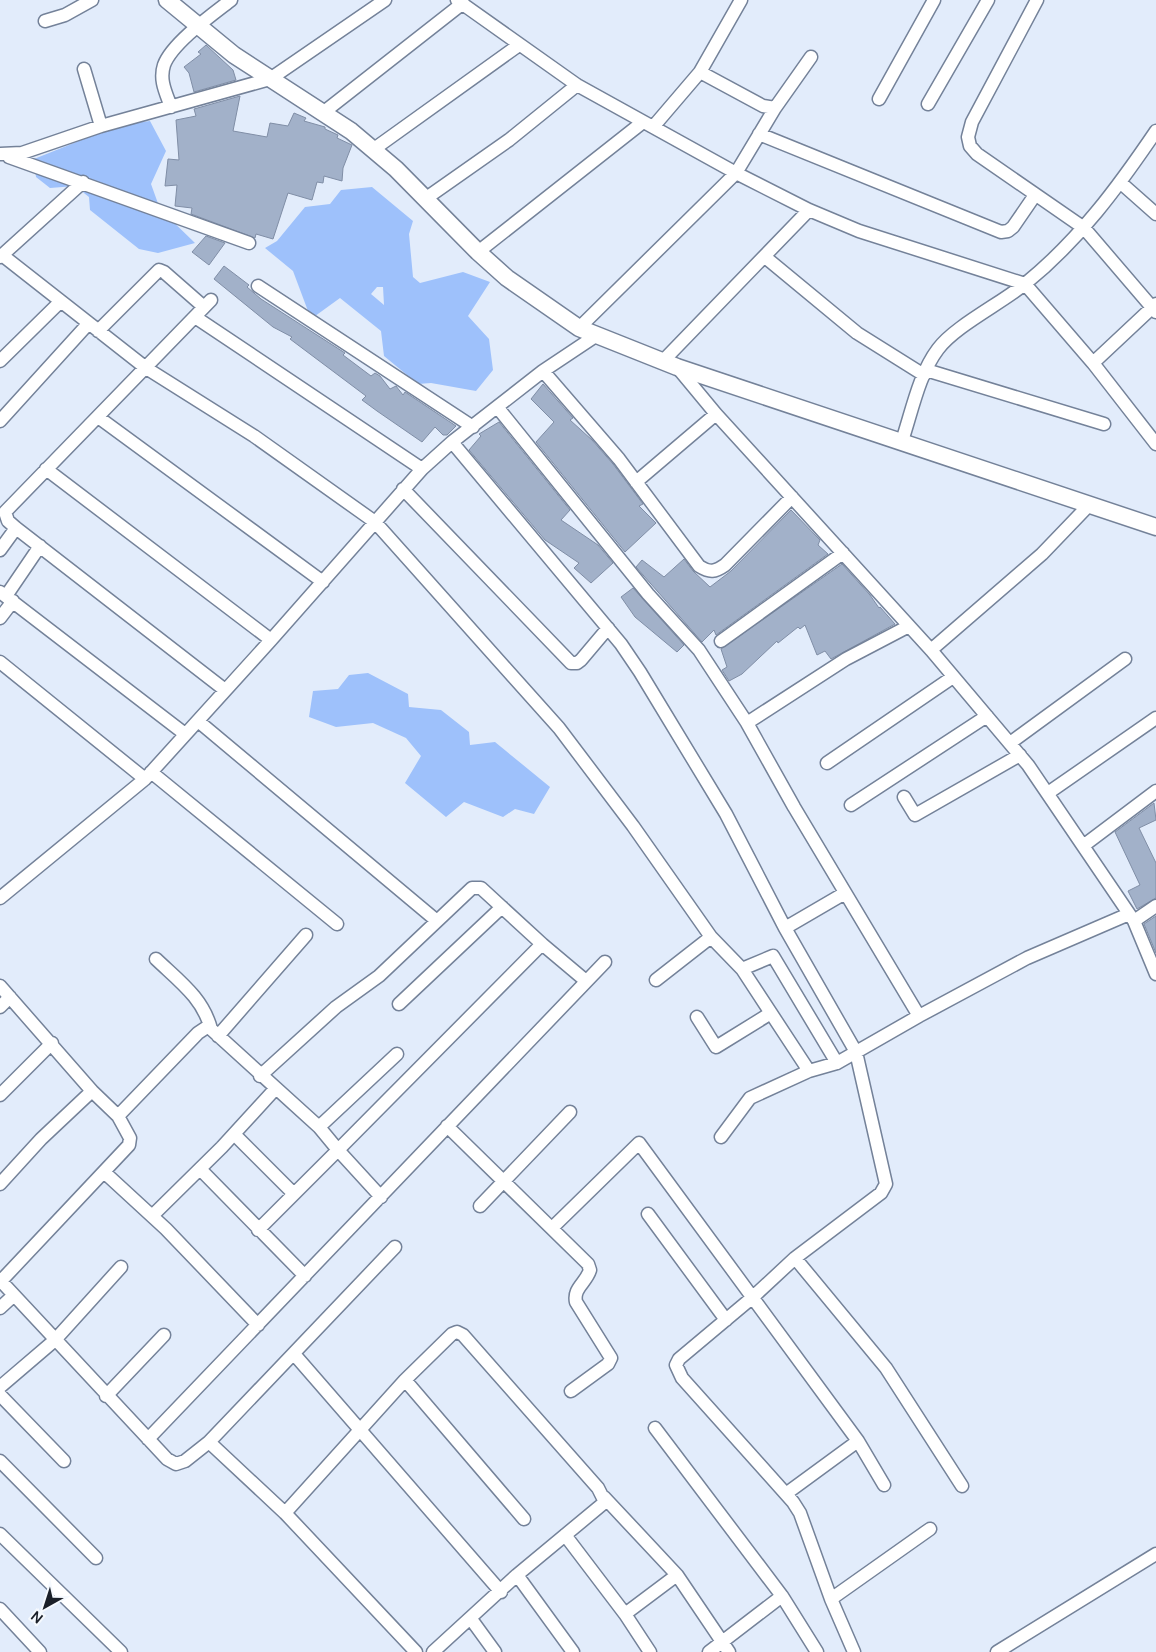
<svg xmlns="http://www.w3.org/2000/svg" width="1156" height="1652" viewBox="0 0 1156 1652" font-family="Manrope,sans-serif">
<rect width="100%" height="100%" fill="#e2ecfb"/>
<path fill="#9ec1fb" fill-rule="evenodd" d="M150,121l16,30 -15,33 9,25 35,34 -37,10 -19,-4 -49,-39 -1,-13 -14,-11 -25,2 -14,-11 -2,-18 85,-34z
M372,187l41,34 -4,13 4,43 7,6 43,-11 27,10 -22,34 21,23 4,31 -17,21 -45,-8 -13,1 -34,-28 -3,-25 -41,-33 -29,21 -18,-48 -28,-23 12,-7 28,-34 25,-3 11,-14zM377,287h6l1,18 -13,-11z
M368,673l40,21 1,13 32,3 28,22 1,13 25,-3 55,45 -16,27 -19,-5 -12,8 -39,-15 -18,15 -41,-34 16,-27 -15,-18 -33,-15 -37,4 -27,-10 4,-26 25,-2 11,-14z"/>
<path fill="#a2b1c9" stroke="#808ea6" d="M206,45l27,25 3,10 -42,12 -5,-19 -5,-6 17,-13 -3,-2z
M240,96l-7,35 34,6 3,-14 18,3 6,-13 12,5 -2,3 21,6v2l13,6 -1,3 15,7 -9,23 -1,13 -18,-5 -1,7 -6,-1 -5,18 -24,-7 -15,46 -17,-5 -1,4 -64,-24 1,-6 -17,-2 2,-21 -12,1 3,-27 11,1 -3,-40 20,-4 -2,-7z
M206,236l19,7 -16,22 -17,-13z
M224,266l25,19 -2,2 14,12 84,54 -2,2 28,21 4,-3 5,3 10,13 6,-3 7,9 2,-3 51,34 -9,9h-4l-8,-8 -13,15 -45,-31 -15,-11 4,-4 -76,-57 2,-2 -19,-10 -59,-48z
M543,384l30,34 -3,2 22,20 21,24 30,40 -4,2 17,17 -31,29 -89,-110 18,-20 -23,-23z
M499,422l71,88 -9,10 37,25 15,18 -22,20 -17,-15 5,-5 -34,-23 -76,-90 12,-14 -2,-2z
M791,510l29,30 -2,5 10,9 -112,81 -2,-5 -12,12 -66,-75 6,-7 22,17 20,-18 9,12 17,16 21,-16z
M842,564l28,31 9,13 1,-1 15,17 -64,35 -6,-8 -8,4 -12,-30 -5,4 -2,-2 -20,16 -1,-2 -35,33 -13,7 -7,-11 5,-3 -6,-18z
M633,588l51,57 -7,7 -42,-35 -14,-20z
M1154,803l2,17 -17,8 17,35v35l-19,11 -9,-18 12,-6 -25,-53z
M1156,916v37l-12,-29z"/>
<g fill="none" stroke-linecap="round" stroke-linejoin="round">
<defs>
<path id="minor" d="M457,0l120,85 159,88 73,37 50,21 166,53 68,79 63,81
M1037,0l-65,122 -4,15 2,9 7,8 107,74 72,84
M45,21l20,-6 27,-15
M84,69l17,57
M700,72l63,34 12,2
M879,99l55,-99
M928,104l60,-104
M171,107c-5,-14 -12,-27 -7,-42 8,-22 49,-51 67,-65
M324,112l139,-109
M653,127l47,-55 41,-72
M759,134l242,98 7,-1 5,-4 22,-32
M374,149l145,-104
M0,154l22,-1 79,-27 169,-47 115,-79
M9,157l240,86
M1121,183l35,31
M425,199l84,-59 68,-55
M478,252l165,-130
M2,255l144,113 108,68 121,86 184,206 74,98 78,111 31,32 67,102
M0,257l83,-75
M765,257l92,76 67,42
M258,286l215,141
M211,300l-206,212 3,9 8,7 209,162
M195,317l227,152
M579,328l157,-155 39,-65 36,-51
M98,331l61,-61 5,2 40,35
M0,361l60,-59
M662,362l147,-152
M1093,363l63,-59
M677,367l39,47 215,236 97,115 106,156 22,53
M926,370l178,54
M543,371l76,88 80,107c11,7 16,6 26,-1l67,-68
M498,408l150,186 51,56 48,73 47,84 125,209
M98,417l225,165
M0,421l88,-97
M902,441c10,-30 17,-67 36,-92 17,-23 64,-46 88,-66 53,-43 92,-96 130,-152
M452,442l169,202 19,28 86,142 59,114 71,124 30,132 -5,9 -86,65 -42,39 -74,62 -3,6 6,13 111,124 7,11 31,86 23,53
M46,469l225,171
M636,482l80,-68
M403,489l168,174h6l4,-3 27,-32
M0,550l16,-22
M0,592l185,142
M6,596l34,-50
M0,618l13,-17
M721,641l122,-88
M931,650l111,-96 47,-49
M0,662l145,117
M198,721l239,200
M747,723l99,-64 63,-33
M1010,743l115,-84
M827,763l126,-86
M151,772l186,152
M1048,793l108,-75
M904,797l11,18 105,-60
M851,805l136,-89
M1083,846l73,-55
M0,898l145,-119 126,-139 151,-171 30,-27 91,-71 54,-36
M1134,921l22,-15
M785,928l60,-35
M542,944l44,37
M156,959c23,22 47,39 55,70
M742,969l31,-13 64,107
M656,980l55,-43
M0,986l92,105 -51,48 -41,45
M399,1004l103,-97
M0,1007l10,-10
M697,1017l19,30 55,-34
M218,1036l88,-101
M260,1076l76,-69 43,-31 93,-88h9l61,56 -204,206 43,47
M92,1091l26,25 80,-83 9,-6 4,2 108,98 19,23 -80,80
M0,1095l52,-52
M447,1126l141,138 2,6c-4,13 -17,18 -14,32l35,56 -3,6 -37,27
M319,1127l78,-73
M234,1134l60,60
M721,1137l29,-39 59,-27 28,-8 82,-47 108,-58 102,-44
M200,1169l105,107
M104,1172l62,57 92,96
M480,1206l90,-94
M648,1214l78,106
M152,1216l70,-69 54,-59
M552,1228l87,-85 219,298 26,44
M795,1258l91,110 76,118
M0,1280l167,179 9,5 9,-3 24,-19 186,-195
M1,1281l128,-136 1,-7 -12,-22
M0,1308l13,-12
M294,1354l207,238
M405,1380l47,-46 5,-2 6,3 135,153 7,14 -88,73 -84,77
M0,1387l55,-47 66,-73
M0,1395l64,66
M106,1396l58,-61
M655,1428l127,168 35,56
M148,1439l457,-477
M209,1442l76,71 131,139
M0,1461l96,97
M787,1493l71,-52
M604,1497l73,78 52,77
M285,1513l120,-133 119,139
M0,1534l121,118
M565,1535l60,79 25,38
M517,1575l56,77
M831,1599l99,-70
M0,1609l40,43
M625,1614l52,-39
M471,1619l24,33
M709,1652l73,-56
M997,1652l159,-98"/>
<path id="tertiary" d="M167,0l67,55 117,76 45,38 82,83 29,26 72,50 98,39 479,160"/>
</defs>
<use href="#minor" stroke="#748299" stroke-width="15"/>
<use href="#tertiary" stroke="#748299" stroke-width="19"/>
<use href="#minor" stroke="#fff" stroke-width="12"/>
<use href="#tertiary" stroke="#fff" stroke-width="16"/>
</g>
<g transform="translate(45 1607) rotate(219)" stroke="#f5f9fe" stroke-width="4" paint-order="stroke">
<path d="M0-4L9 19L0 12L-9 19Z" fill="#1a1f28"/>
<text y="-8" font-size="14" font-weight="bold" text-anchor="middle" fill="#1a1f28">N</text>
</g>
</svg>
